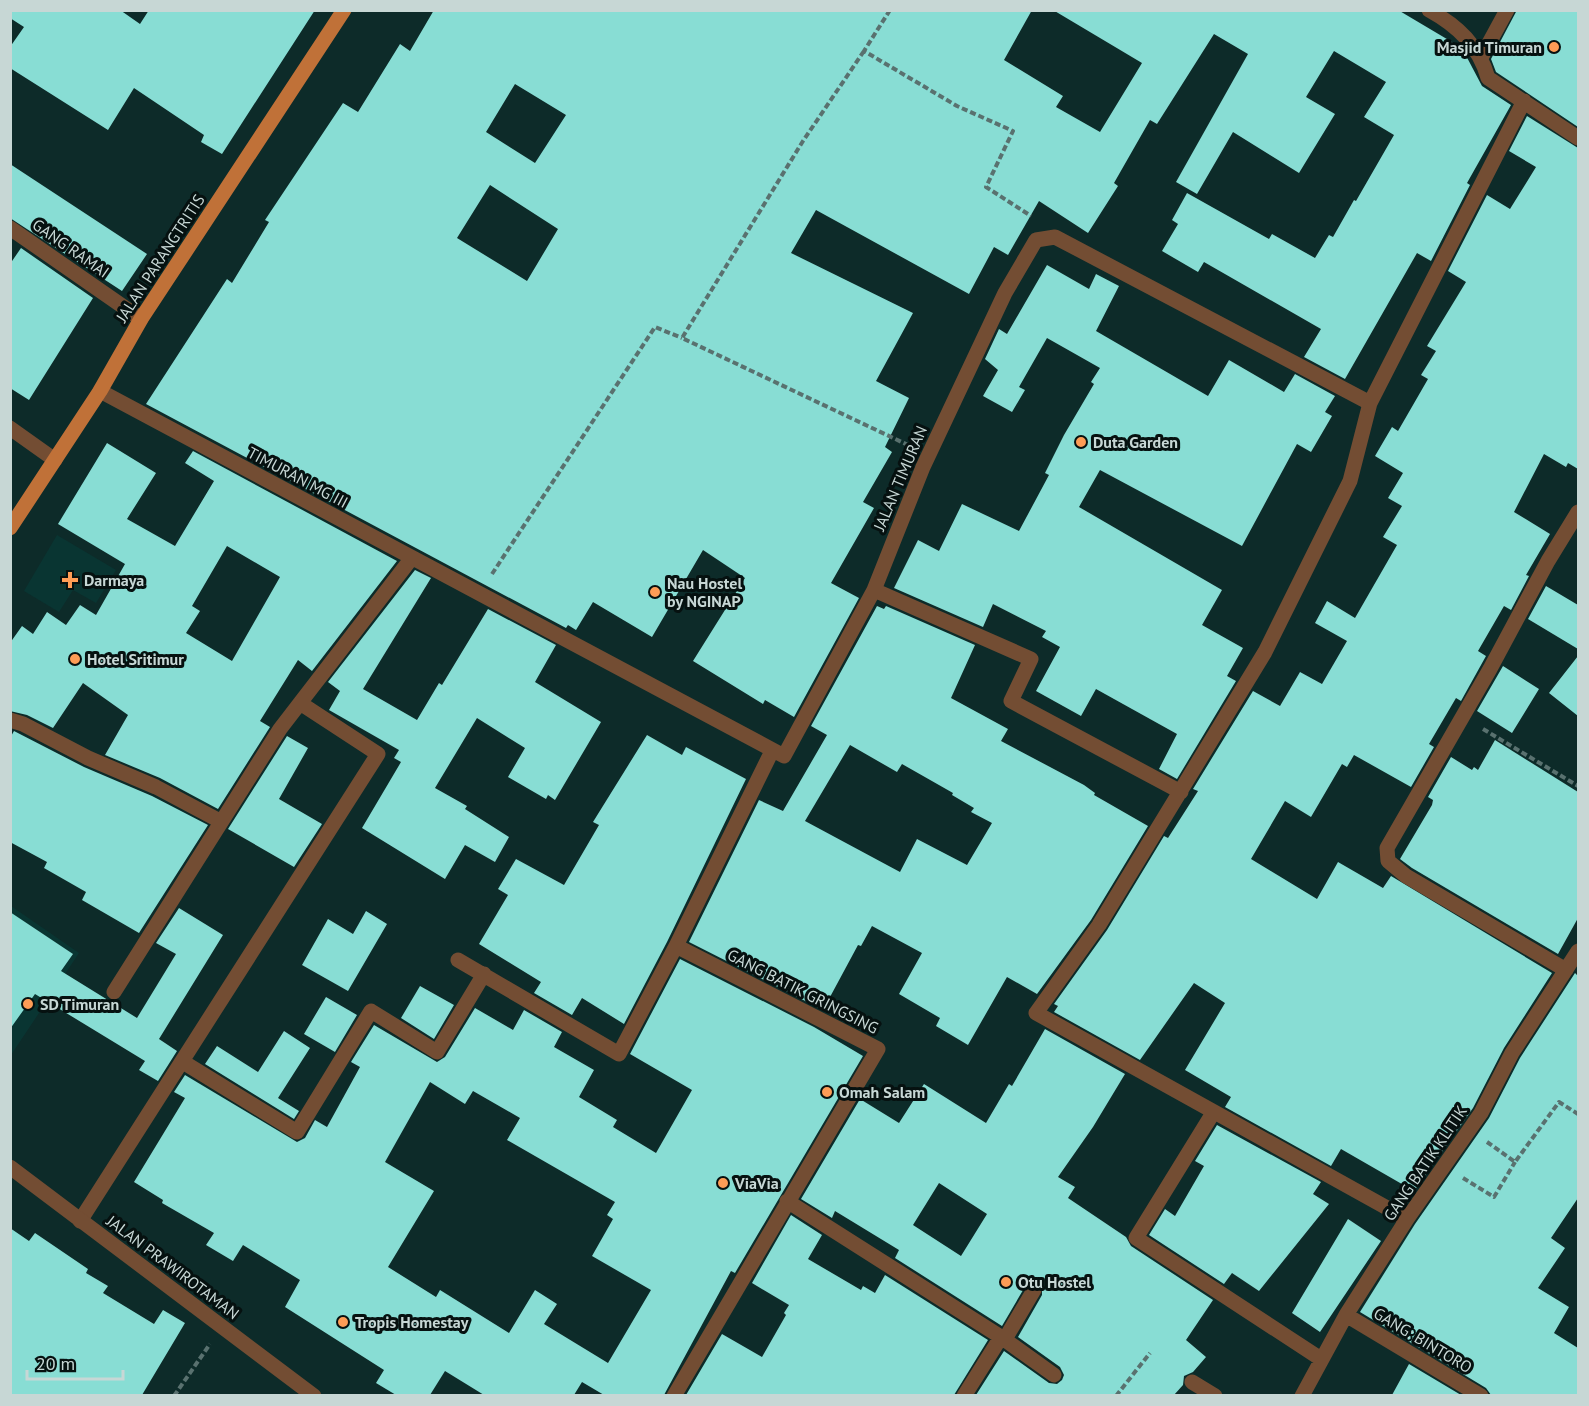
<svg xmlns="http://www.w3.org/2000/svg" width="1589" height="1406" viewBox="0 0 1589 1406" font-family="'PT Sans',sans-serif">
<rect width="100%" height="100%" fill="#0d2b29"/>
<path fill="#093532" d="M57,535l59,35 -20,33 -23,-13 -14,22 -35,-21z
M11,906l68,47 -68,102z"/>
<path fill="#88ddd4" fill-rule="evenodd" d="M10,10h110l20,14 9,-14h166l-93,144 -21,-12 3,-7 -70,-47 -26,42 -98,-62v-21l14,-20 -14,-9z
M434,10h598l-28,50 59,36 -7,11 44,25 42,-69 -89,-53h345l64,38 20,38 29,19 -44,78 3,2 -39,76 -14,-8 -72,126 -41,-22 17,-28 -117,-67 -6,10 -36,-21 16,-27 -6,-4 15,-27 82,46 3,-5 43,24 14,-23 4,2 21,-37 2,1 38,-66 -30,-18 22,-35 -52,-31 -28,46 29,17 -36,59 -66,-41 -36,62 -21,-12 72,-128 -34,-20 -57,90 -7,-4 -36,63 4,3 -30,47 -49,-32 -31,54 -14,-8 -25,47 -153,-84 -25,43 122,60 -37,68 33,17 -24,49 7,5 -29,50 11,6 -43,75 28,15 -65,119 -29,-17 -2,4 -70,-43 52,-83 -42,-28 -51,87 -59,-35 -17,28 -8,-5 -2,3 -420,-224 81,-125 5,4 37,-61 -4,-2 78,-117 15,9 42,-68 10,7zM515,84l51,31 -31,48 -49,-31zM490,185l68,44 -31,52 -70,-43z
M1517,10h61v117l-82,-55 -5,-13z
M1527,116l51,32v321l-10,-6 -2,4 -22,-13 -30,58 36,22 -24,41 3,1 -18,34 -7,-4 -26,45 8,5 -25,45 -5,-3 -27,46 5,3 -23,40 -57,-32 -7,12 -5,-3 -31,53 -26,-16 -34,58 66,40 21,-37 45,26 8,-12 161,97 -48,75 -31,60 -59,83 -73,-42 -10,17 -106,-59 6,-10 -46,-27 40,-67 -31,-20 -54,77 -86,-48 4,-6 -4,-2 53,-74 57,-94 4,2 30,-47 -5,-2 60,-98 27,15 20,-34 22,12 25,-43 -32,-18 12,-22 28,17 42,-73 -14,-8 19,-31 -14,-8 15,-25 -28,-17 17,-29 6,4 30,-52 -7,-4 15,-24 -9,-5 39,-64 -18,-11 39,-76 23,14 26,-42 -27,-16z
M10,164l137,90 -25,37 -112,-73z
M21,248l72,50 -64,102 -19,-12v-124z
M1047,265l42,24 7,-15 23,12 -23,45 112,65 21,-36 55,32 11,-18 40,22 -10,16 7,4 -21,36 -14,-8 -55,102 -142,-76 -21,37 143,83 -20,35 41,23 -16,28 9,5 -59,98 -18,-10 18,-35 -81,-45 -15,27 -45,-25 24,-44 -18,-10 4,-6 -53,-27 -10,23 -89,-39 24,-48 21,11 23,-47 57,27 30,-56 -4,-2 19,-38 30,-51 -3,-2 9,-14 -53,-30 -28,49 6,3 -13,22 -29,-16 15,-26 -13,-11 14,-30 8,5z
M107,443l49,30 -29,46 48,27 39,-65 -29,-18 8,-12 204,110 -85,110 -14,-11 -38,61 10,6 -52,82 -58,-31 -55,-23 23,-40 -45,-32 -30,45 -26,-13 -17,-4v-68l12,-17 11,8 14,-22 19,13 14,-20 16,10 29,-51 -67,-40zM227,546l53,31 -48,84 -46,-28 14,-22 -8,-5z
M415,570l16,8 -68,111 54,31 22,-37 3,2 46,-76 68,36 -21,37 66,40 -46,78 -7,-5 -2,4 -38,-22 17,-29 -48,-30 -42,70 32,18 -2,3 44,28 -14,25 -30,-17 -20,34 -83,-51 39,-66 -7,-4 5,-8 -70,-40 11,-19 -12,-9z
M1546,586l32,19v44l-50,-30z
M877,606l7,3 2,-3 89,39 -24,53 57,31 -7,12 83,44 11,8 -1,2 54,31 -57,94 -54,74 -30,-17 -39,68 -32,-19 4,-8 -41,-24 23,-41 -50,-27 -11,20 -3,-1 -35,65 -134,-68 70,-142 24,11 44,-76 -16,-9zM850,745l47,27 5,-8 51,29 -1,2 22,13 -3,4 21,11 -25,42 -50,-26 -17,33 -95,-51z
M1578,656v60l-29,-23z
M1503,666l36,23 -27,44 -35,-22z
M14,731l70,36 68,29 56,29 -69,108 -57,-33 4,-8 -42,-24 3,-6 -37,-20v-104z
M647,735l35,20 4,-8 60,32 -79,163 -43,82 -42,-26 -10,17 -38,-22 7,-11 -62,-38 29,-49 -10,-6 18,-30 48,26 35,-60 -6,-3z
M287,736l21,12 -29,51 43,25 -28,43 -66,-38z
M1495,740l83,52v126l-20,36 -146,-86 -12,-9 32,-54 1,-5 -5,-3 23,-40 21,13 2,-3 4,3z
M179,908l44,27 -64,104 18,12 -19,30 -19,-11 6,-9 -110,-67 -25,35v-117l63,42 -12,17 76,47 39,-64 -20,-11z
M366,911l21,13 -39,67 -46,-26 26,-46 25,15z
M680,959l134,68 49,29 -128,217 -4,-2 -67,124h-60l-22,-13 -8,13h-90l-39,-24 -15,24h-34l-20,-12 8,-13 -99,-63 15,-27 -57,-35 -10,16 -27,-16 8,-12 -52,-30 1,-3 -29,-18 51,-84 -11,-6 11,-17 112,67 8,-4 10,-18 12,7 33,-60 -9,-5 23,-37 63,37 8,-5 30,-49 38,22 11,-20 38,22 -8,15 40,23 -15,27 38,23 -4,7 43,26 36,-63 -62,-36zM430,1082l35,22 8,-13 47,27 -13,22 108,62 -8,13 6,4 -21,37 59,34 -43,73 -64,-39 13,-20 -22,-14 -26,43 -69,-43 -4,7 -48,-30 46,-76 -49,-29z
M1575,973l3,3v222l-27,40 14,10 -27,40 31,19 -15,26 24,15v47h-87l-5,-7 -126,-76 55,-88 74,-106 31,-60z
M420,986l34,19 -20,34 -33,-21z
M326,997l31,18 -22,37 -31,-18z
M1045,1029l80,45 -32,53 -35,50 17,10 -7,11 58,39 5,9 82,54 -27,40 20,17 -13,15 -9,4 -1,9 -9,10h-198l28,-44 45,32 8,1 5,-4 2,-5 -4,-8 -42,-30 24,-42v-10l-8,-5 -8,5 -24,41 -107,-68 4,-8 -64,-39 -3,7 -31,-19 59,-100 39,24 25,-39 62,39 23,-39 3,2zM939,1183l48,31 -26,42 -48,-31z
M284,1031l26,17 -32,50 21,13 -5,8 -89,-55 12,-18 41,26z
M1217,1125l104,57 -8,12 16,10 -70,87 -27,-18 -8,11 -75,-49 16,-26 10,7 29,-50 -9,-5z
M791,1215l31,20 -14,24 53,31 2,-4 12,7 10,-18 103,65 -34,55h-268l36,-61 40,23 24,-42 -2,-2 5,-8 -37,-22z
M1348,1219l33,22 -61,91 -28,-19z
M10,1228l19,13 6,-8 53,36 -2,4 22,13 -5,7 51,31 9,-14 22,13 -43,72h-132z
M1409,1364l52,31h-69z"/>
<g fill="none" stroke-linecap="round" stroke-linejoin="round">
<path stroke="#59716f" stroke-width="4" stroke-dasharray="6 3" stroke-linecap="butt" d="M890,10l-26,41 93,55 56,25 -27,56 45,29
M864,51l-61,90 -121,197 226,107
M492,574l163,-247 27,11
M1483,729l95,57
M1487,1142l28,20 44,-60 19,12
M1463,1178l31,19 21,-35
M174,1396l36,-52
M1116,1396l34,-43"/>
<path stroke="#734d33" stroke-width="15" d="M1429,10c29,16 50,36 59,68l90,60
M1482,56l25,-46
M10,228l131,91
M100,391l684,365 90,-166 49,-123 82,-174 31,-53 19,-3 315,166
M10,428l45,32
M874,590l157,69 -20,42 170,91
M10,720l13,4 65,34 68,29 64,34
M458,960l161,94 57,-108
M1566,970l-160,-94 -18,-15 -1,-13 103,-179 58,-108 30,-49
M114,992l166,-263 20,-26
M183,1062l114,70 74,-121 66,41 47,-78
M1213,1113l-77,125 185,121
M787,1201l214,136 -37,59
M1407,1219l-371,-206 63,-88 166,-273 85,-171 20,-78 154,-302
M80,1221l298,-467 -78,-51 111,-144
M1346,1315l135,81
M1001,1337l53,38
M1005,1339l29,-49
M1192,1382l23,14
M674,1396l204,-347 -202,-103 96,-195
M1302,1396l44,-81 61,-96 74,-106 31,-60 66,-102"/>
<path stroke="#734d33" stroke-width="15" d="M10,1167l304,229"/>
<path stroke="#c07138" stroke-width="15" d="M10,528l90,-137 41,-72 203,-309"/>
</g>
<g fill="#fd9c56" stroke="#061110" stroke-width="2">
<circle cx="1554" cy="47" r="6"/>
<circle cx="1081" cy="442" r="6"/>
<path d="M67 571h6v6h6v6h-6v6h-6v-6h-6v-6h6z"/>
<circle cx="655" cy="592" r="6"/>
<circle cx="75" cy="659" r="6"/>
<circle cx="28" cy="1004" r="6"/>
<circle cx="827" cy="1092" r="6"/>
<circle cx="723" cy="1183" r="6"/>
<circle cx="1006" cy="1282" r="6"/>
<circle cx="343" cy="1322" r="6"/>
</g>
<g text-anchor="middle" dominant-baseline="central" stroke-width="6" stroke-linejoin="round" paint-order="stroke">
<g font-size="16" font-weight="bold" fill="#c7d7d5" stroke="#061110" text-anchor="start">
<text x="1542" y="47" text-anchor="end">Masjid Timuran</text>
<text x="1093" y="442">Duta Garden</text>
<text x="84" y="580">Darmaya</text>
<text x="667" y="583">Nau Hostel<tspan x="667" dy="18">by NGINAP</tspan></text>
<text x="87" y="659">Hotel Sritimur</text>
<text x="40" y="1004">SD Timuran</text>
<text x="839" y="1092">Omah Salam</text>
<text x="735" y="1183">ViaVia</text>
<text x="1018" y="1282">Otu Hostel</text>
<text x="355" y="1322">Tropis Homestay</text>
</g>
<g font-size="16" fill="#c7d7d5" stroke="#061110">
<text transform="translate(71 248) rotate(35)">GANG RAMAI</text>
<text transform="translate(160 258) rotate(-57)">JALAN PARANGTRITIS</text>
<text transform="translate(298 477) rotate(28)">TIMURAN MG III</text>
<text transform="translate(900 478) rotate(-67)">JALAN TIMURAN</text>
<text transform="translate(803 991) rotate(27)">GANG BATIK GRINGSING</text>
<text transform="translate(1425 1163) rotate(-56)">GANG BATIK KLITIK</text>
<text transform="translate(173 1267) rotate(37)">JALAN PRAWIROTAMAN</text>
<text transform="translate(1423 1340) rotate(31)">GANG: BINTORO</text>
</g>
</g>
<rect width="1589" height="1406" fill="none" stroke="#c7d7d5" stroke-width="24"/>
<path d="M27 1370v9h96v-9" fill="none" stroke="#c7d7d5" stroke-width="3"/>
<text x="36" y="1370" font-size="18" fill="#c7d7d5" stroke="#061110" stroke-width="4.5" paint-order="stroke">20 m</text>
</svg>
